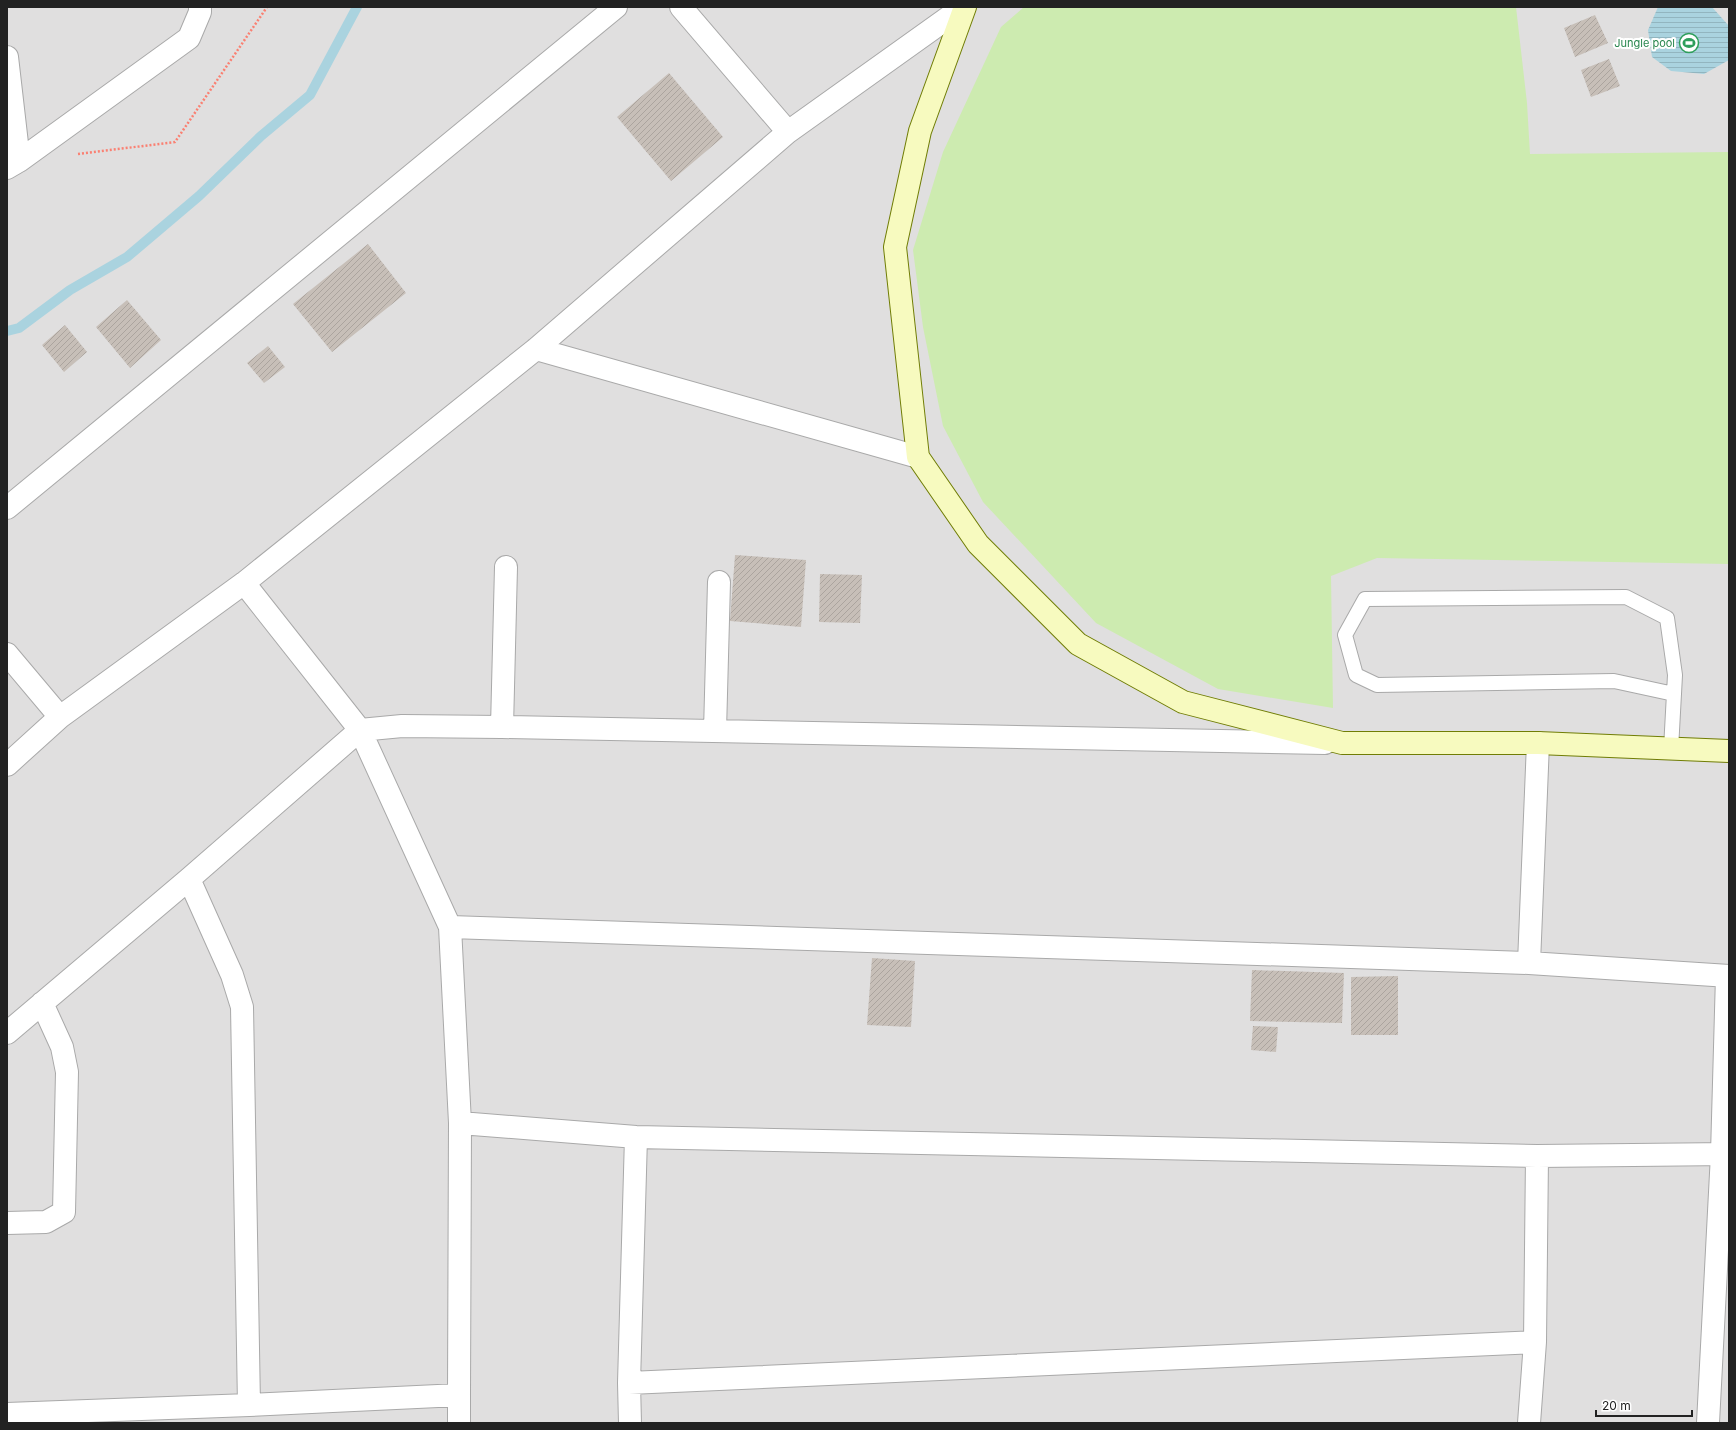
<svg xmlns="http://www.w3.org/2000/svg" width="1736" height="1430" viewBox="0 0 1736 1430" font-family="Inter,sans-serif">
<defs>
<pattern id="water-rules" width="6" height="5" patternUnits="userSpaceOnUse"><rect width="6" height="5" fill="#aad3df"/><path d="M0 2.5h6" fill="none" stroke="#92b5bf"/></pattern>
<pattern id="building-hatch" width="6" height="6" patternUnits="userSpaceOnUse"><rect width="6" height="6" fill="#c7bfb8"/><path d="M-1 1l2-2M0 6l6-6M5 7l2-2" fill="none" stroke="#aba49e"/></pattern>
</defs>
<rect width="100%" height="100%" fill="#f2efe9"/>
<path fill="#e0dfdf" d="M7,7h1722v1416h-1722z"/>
<path fill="#cdebb0" d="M1024,7h492l11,96 3,51 199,-2v412l-352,-6 -46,18 2,132 -115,-19 -122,-66 -113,-121 -40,-76 -20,-99 -10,-77 30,-98 58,-125z"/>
<path fill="url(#water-rules)" d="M1658,7h54l17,19v34l-25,14 -33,-3 -19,-14 -4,-27z"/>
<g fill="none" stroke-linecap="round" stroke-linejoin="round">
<path stroke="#aad3df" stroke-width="10" d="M7,331l12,-3 51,-38 57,-33 72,-61 62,-60 49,-41 47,-88"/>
</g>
<path fill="url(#building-hatch)" d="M1595,15l13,28 -33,14 -11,-29z
M1609,59l11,27 -29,11 -10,-27z
M669,73l54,64 -52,44 -54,-64z
M368,244l38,49 -74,59 -39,-48z
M127,300l34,40 -31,28 -34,-41z
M65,325l22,27 -23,20 -22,-27z
M268,346l17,21 -21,16 -17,-20z
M735,555l71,5 -5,67 -71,-6z
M820,574l42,1 -2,48 -41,-1z
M872,958l43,3 -4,66 -44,-2z
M1252,970l92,3 -2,50 -92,-2z
M1398,976v59h-47v-58z
M1253,1026l25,1 -2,25 -25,-2z"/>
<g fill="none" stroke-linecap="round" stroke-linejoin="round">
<defs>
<path id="lane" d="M1671,749l4,-74 -8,-57 -41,-21 -261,2 -20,36 11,40 21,10 237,-4 60,13"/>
<path id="street" d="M681,7l107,125
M7,57l12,104
M7,168l12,-7 170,-123 11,-26v-5
M536,349l382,108
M7,508l609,-501
M7,654l53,63
M502,727l4,-160
M715,731l4,-149
M7,765l53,-48 184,-134 292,-234 252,-217 175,-125
M189,879l43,96 10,32 7,398
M450,927l1079,36 200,13
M1529,963l9,-220
M7,1033l182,-154 171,-149 42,-4 100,1 823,16
M460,1123l176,14 901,19 192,-2
M7,1223l39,-1 18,-10 3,-140 -5,-25 -20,-44
M629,1383l906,-41
M7,1414l242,-9 210,-10 1,-272 -10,-196 -90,-197 -116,-147
M459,1423v-28
M630,1423l-1,-40 7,-246
M1529,1423l6,-81 2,-186
M1708,1423l14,-269 5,-178"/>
<path id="secondary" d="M965,7l-45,124 -25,116 23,210 60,87 100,100 105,58 159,41h196l191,8"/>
</defs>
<use href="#lane" stroke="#a9a9a9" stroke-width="16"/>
<use href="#street" stroke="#a9a9a9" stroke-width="24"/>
<use href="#secondary" stroke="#707d05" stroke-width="24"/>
<path stroke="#fa8072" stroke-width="2.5" stroke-dasharray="2 2" stroke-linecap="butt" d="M78,154l97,-12 92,-135"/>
<use href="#lane" stroke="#fff" stroke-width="14"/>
<use href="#street" stroke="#fff" stroke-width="22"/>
<use href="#secondary" stroke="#f7fabf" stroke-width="22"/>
</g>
<defs>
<symbol id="stadium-ring" viewBox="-11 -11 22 22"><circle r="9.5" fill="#fff" stroke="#2e9e5b" stroke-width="1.5"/><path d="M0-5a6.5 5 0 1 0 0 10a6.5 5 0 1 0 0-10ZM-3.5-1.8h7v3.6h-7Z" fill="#2e9e5b"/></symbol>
</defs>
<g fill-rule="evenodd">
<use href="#stadium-ring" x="1678" y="32" width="22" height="22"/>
</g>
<g text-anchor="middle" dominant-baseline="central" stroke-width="4" stroke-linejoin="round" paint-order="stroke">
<g font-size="11" fill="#27864d" stroke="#fff" text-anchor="end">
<text x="1675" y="43">Jungle pool</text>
</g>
</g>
<rect width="1736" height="1430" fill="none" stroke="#222222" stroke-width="16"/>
<path d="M1596 1410v6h96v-6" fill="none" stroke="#222222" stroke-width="2"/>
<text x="1602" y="1410" font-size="12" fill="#222222" stroke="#ffffff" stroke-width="3" paint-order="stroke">20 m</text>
</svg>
